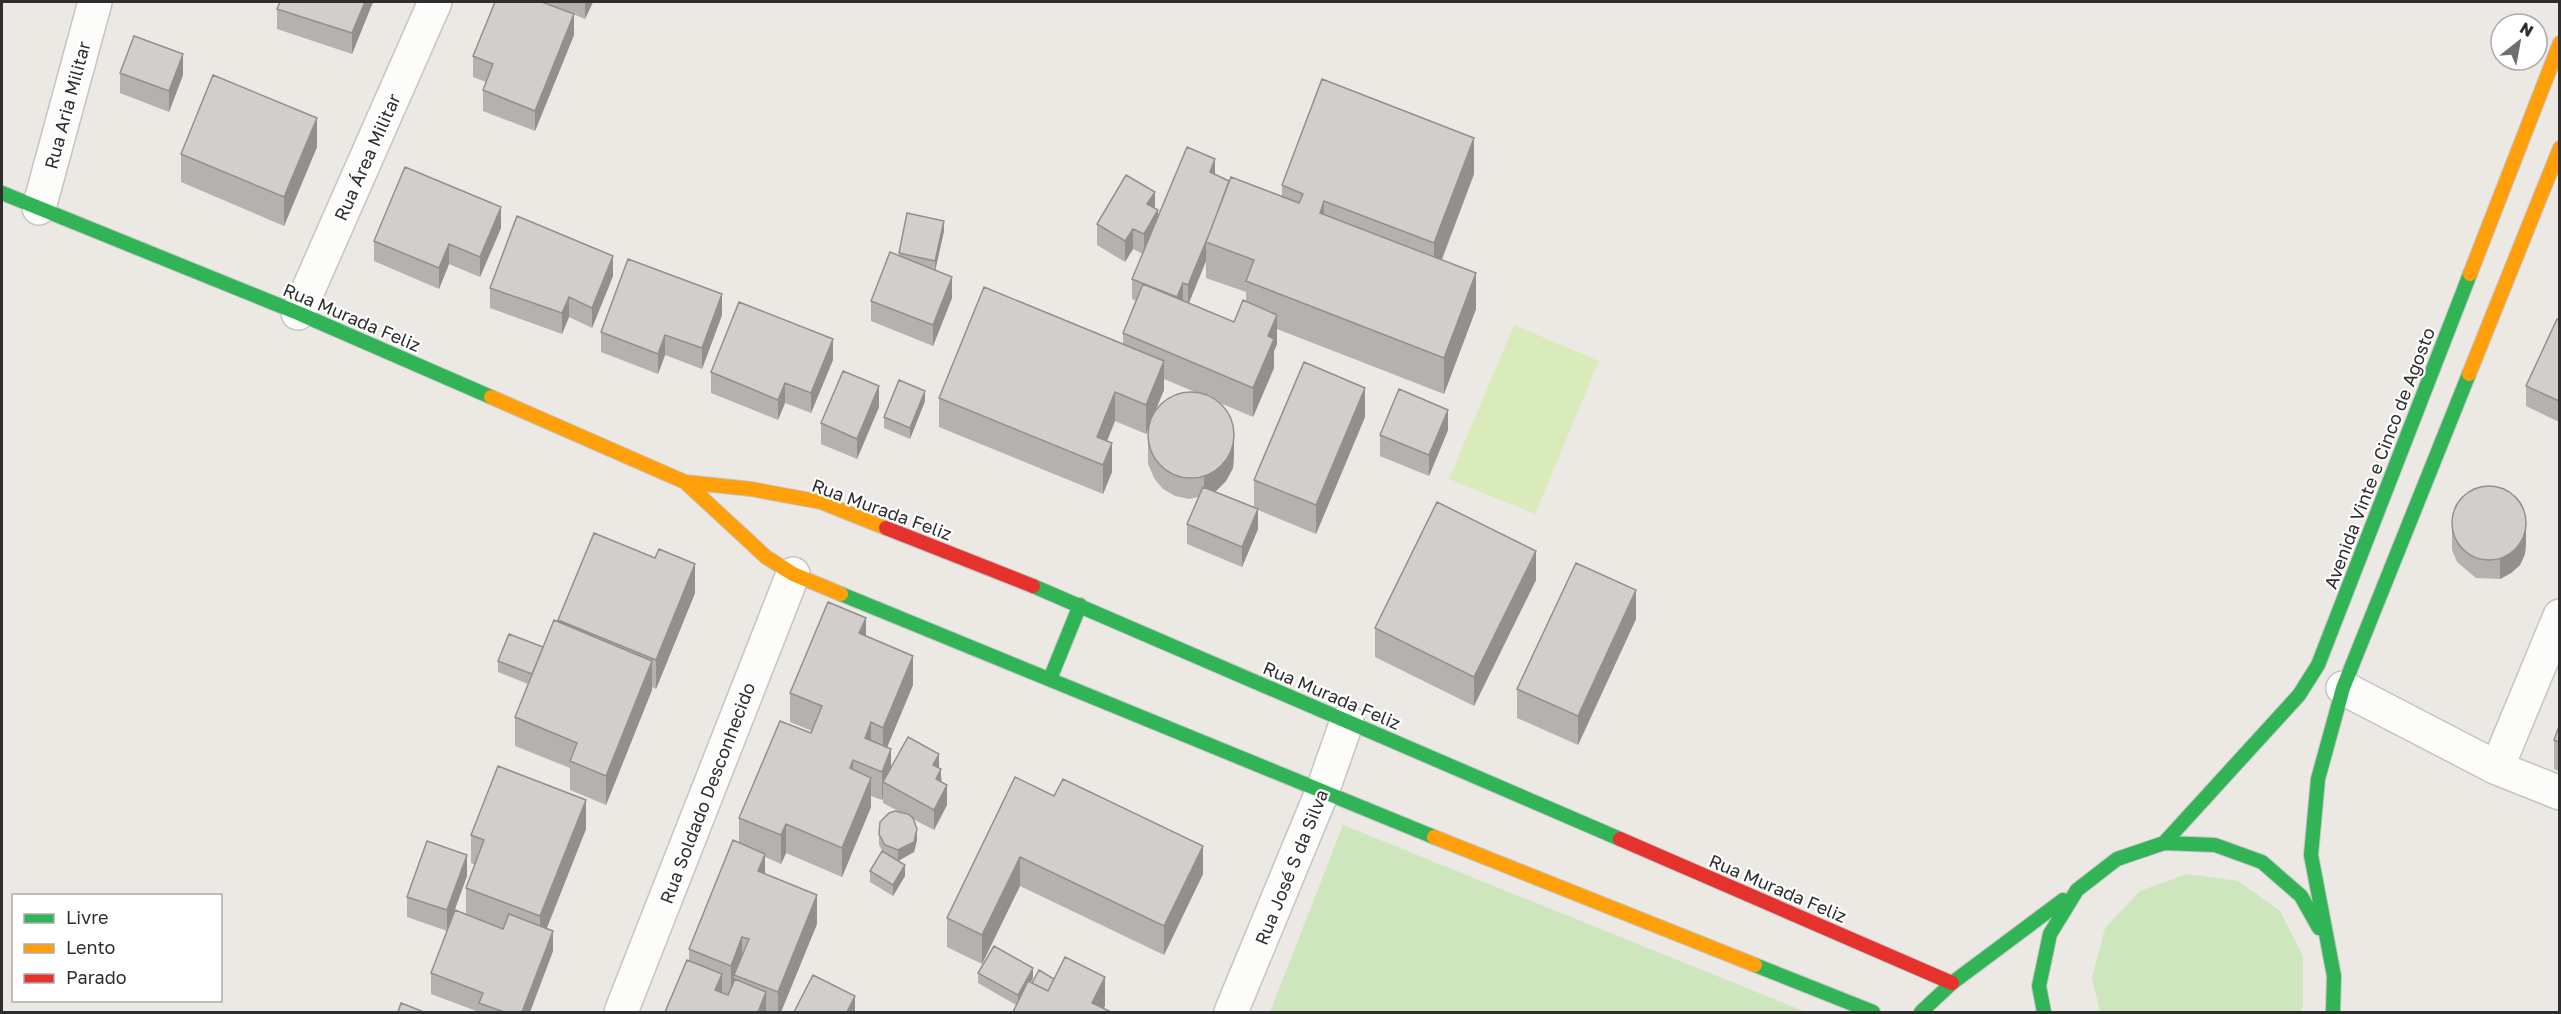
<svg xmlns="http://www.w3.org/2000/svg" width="2561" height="1014" viewBox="0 0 2561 1014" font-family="'Golos Text',sans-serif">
<rect width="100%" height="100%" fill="#ece8e4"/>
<path fill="#cee6be" d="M1343,825l463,187h-536z
M2187,874l51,7 42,30 23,45v51l-3,5h-200l-8,-34 13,-50 35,-37z"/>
<path fill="#d9eabb" d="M1514,325l85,36 -64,153 -86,-35z"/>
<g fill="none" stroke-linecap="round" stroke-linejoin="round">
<defs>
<path id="street" d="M39,208l56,-206
M298,313l137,-311
M2343,688l154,80 63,25
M2497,768l63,-152
M621,1012l172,-438
M1231,1012l91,-220 25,-71"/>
<path id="fast" d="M2,193l296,120 193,84
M1033,586l587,253
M841,594l593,243
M1050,679l30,-74
M2164,843l135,-148 19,-30 152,-391
M1755,965l118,47
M1921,1012l31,-29 111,-83
M2044,1012l-5,-26 11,-52 27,-44 40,-31 47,-16 51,2 47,17 39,34 18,32
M2333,1012l1,-36 -23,-121 7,-76 25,-91 126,-314"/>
<path id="slow" d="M2470,274l90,-231
M2469,374l91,-226
M491,397l194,85 66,7 70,13 65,26
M685,482l81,75 27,17 48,20
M1434,837l321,128"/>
<path id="jam" d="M886,528l147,58
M1620,839l332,144"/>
</defs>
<use href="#street" stroke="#c5c4c5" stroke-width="36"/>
<use href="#fast" stroke="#c5c4c5" stroke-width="16"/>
<use href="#slow" stroke="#c5c4c5" stroke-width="16"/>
<use href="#jam" stroke="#c5c4c5" stroke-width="16"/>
<use href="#street" stroke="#fcfcfb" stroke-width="33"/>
<use href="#fast" stroke="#30b455" stroke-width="14"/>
<use href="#slow" stroke="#ff9f0a" stroke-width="14"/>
<use href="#jam" stroke="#e5322d" stroke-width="14"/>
</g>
<path fill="#b4b1af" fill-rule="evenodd" d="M280,2h93l-21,52 -75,-25v-20z
M544,2h49l-8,17z
M574,35l-39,96 -52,-20v-21l3,-8 -13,-5v-21z
M120,73l63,2 -14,37 -49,-19z
M317,147l-33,79 -103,-44v-28z
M1474,174l-32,86 34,49 -32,85 -167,-65v15l-3,7v17l-21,49 -35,-15 16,52 -1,14 -7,13 -11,11 39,15v-27l111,-63 -49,117 -58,-24v19l-16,38 -55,-23v-20l12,-27 -10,2 -14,-3 -12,-7 -9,-11 -6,-14v-35l-2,5 -31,-13 -8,20 5,31 -9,22 -164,-67v-29l184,-54v-11l13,-32 -4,-2v-20l11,-25 -10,-5 -8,13 -28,-17v-21l58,-15 3,8 57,-42 14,6 53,16v-12zM1206,261v17l40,14v10l-12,20 -45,-19zM1164,379l31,13 -40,18 9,-20z
M501,228l-21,49 -31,-13 -10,25 -65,-28v-20z
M944,231l-9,39 17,28 -19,48 -62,-25v-20l28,-45v-3z
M613,276l-21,52 -23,-11 -7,17 -72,-26v-20z
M722,315l-20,54 -37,-14 -7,19 -57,-22v-20z
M2559,320v102l-33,-16v-20z
M833,360l-22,53 -26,-10 -7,17 -67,-27v-21z
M925,401l-15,38 -26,-11v-11z
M879,407l-22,52 -36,-15v-21z
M1448,430l-19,46 -49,-20v-21z
M2452,518l74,24 -1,12 -5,11 -9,8 -11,6 -24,-1 -19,-16 -5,-12z
M1536,580l-62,126 -99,-49v-29z
M695,593l-39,96 -4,-2v3l-46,115 -36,-15v-22l-55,-22v-29l13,-33 -30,-12v-11l45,-14 15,-25v-2z
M1636,619l-58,126 -61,-27v-29z
M866,636l47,49 -26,62 4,20h48l8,38 -13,25 -21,-11 4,21 -3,12 -16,9 7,15 -12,20 -23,-14v-11l13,-19 -4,-7v-11l21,-22 -17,-9v-5l-1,2 -11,-4v11l-29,70 -56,-24 -5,11 -16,-7v17l52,50 -36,88h-116l24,-51v-12l50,-106v-25l72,-85 1,-2 -22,-9v-29z
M2559,726v45l-5,-2v-29z
M1054,796l149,78 -39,81 -144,-69 -38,78 -35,-17v-29z
M586,829l-39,99 6,23 -23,61h-51l-48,-18v-21l16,-42 -40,-14v-20l60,-21 -15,41 14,-3v-26l9,-23 -4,-2v-28z
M978,973l55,5 -2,4 1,1 22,-4 51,27 -89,-1 -38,-22z"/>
<path fill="#92908e" d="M365,2h8l-21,52v-21z
M585,2h8l-8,17z
M574,14v21l-39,96v-20z
M183,54v21l-14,37v-21z
M317,118v29l-33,79v-29z
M1474,138v36l-40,105v-36z
M1215,159v20l-5,-7z
M1231,182l-25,60v19l-18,44v-20z
M1155,192v21l-8,-9z
M1324,201v36l-4,-24z
M501,207v21l-21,49v-20z
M1158,210v21l-14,24v-21z
M944,221v10l-9,41v-11z
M1133,229v20l-8,13v-21z
M449,244v20l-10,25v-21z
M613,256v20l-21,52v-20z
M1476,273v36l-32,85v-36z
M952,277v21l-19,48v-21z
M1183,283v21l-6,14v-21z
M722,294v21l-20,54v-21z
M569,297v20l-7,17v-21z
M1277,315v29l-3,7v17l-21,49v-29l15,-52z
M665,335v20l-7,19v-20z
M833,339v21l-22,53v-20z
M1164,361v29l-18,44v-29z
M785,383v20l-7,17v-20z
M879,386v21l-22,52v-20z
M1365,388v29l-49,117v-29z
M925,391v10l-15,38v-11z
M1115,392v29l-17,42 -1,-26z
M1448,410v20l-19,46v-21z
M1234,434v20l-1,14 -7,13 -10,10 -12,6v-21z
M1112,443v29l-9,22v-29z
M1258,509v20l-16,38v-20z
M2526,521v21l-1,12 -5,11 -9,8 -11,6v-21z
M1536,551v29l-62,126v-29z
M695,564v29l-39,96v-29z
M1636,590v29l-58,126v-29z
M866,618v29l-7,-14z
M913,656v29l-30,72v-29z
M652,661v29l-46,115v-29z
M871,722v29l-6,-13z
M891,749v29l-8,4v16l-1,2v-28z
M939,754v20l2,-5v20l-8,-4v-20z
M853,760v28l-3,-20z
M871,778v29l-29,70v-29z
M947,785v20l-13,25v-20z
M586,800v29l-46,116v-29z
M786,824v29l-5,11v-29z
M917,829v11l-3,12 -16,9v-11z
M1203,846v28l-39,81v-29z
M765,854v28l-7,-11z
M467,855v21l-20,55v-21z
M1020,857v29l-38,78v-29z
M905,865v11l-12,20v-11z
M817,895v29l-36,88h-3v-20z
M553,931v20l-23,61h-8z
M742,937v29l-8,9v12l-3,8v-29z
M1033,968v10l-15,27v-10z
M722,974v29l-7,-13z
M1105,977v29l-3,6 -10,-9z
M766,992v20h-8z
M855,996v16h-8z"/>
<path fill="#d1cecb" stroke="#92908e" stroke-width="1.5" d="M280,2h85l-13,31 -75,-24z
M495,2h47l32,12 -39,97 -52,-21 10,-26 -20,-8z
M134,36l49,18 -14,37 -49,-18z
M213,75l104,43 -33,79 -103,-43z
M1322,79l152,59 -40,105 -110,-42 -4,12 156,60 -32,85 -198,-77 8,-21 -48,-18 25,-65 68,26 4,-9 -21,-9z
M1187,147l28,12 -5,13 19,9 -19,51 -22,53 -5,-2 -6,14 -45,-18z
M405,167l96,40 -21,50 -31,-13 -10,24 -65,-27z
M1126,175l29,17 -8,12 11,6 -14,24 -11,-5 -8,12 -28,-17z
M907,213l37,8 -9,40 -36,-8z
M517,216l96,40 -21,52 -23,-11 -7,16 -72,-25z
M890,252l62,25 -19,48 -62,-24z
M628,259l94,35 -20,54 -37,-13 -7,19 -57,-22z
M1143,284l91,38 9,-22 34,15 -9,21 6,3 -21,49 -130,-55z
M984,287l180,74 -18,44 -31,-13 -18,45 15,6 -9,22 -164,-67z
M739,302l94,37 -22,54 -26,-10 -7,17 -67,-28z
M2557,319l2,1v81l-33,-15z
M1304,362l61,26 -49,117 -62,-25z
M843,371l36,15 -22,53 -36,-16z
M899,380l26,11 -15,37 -26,-11z
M1399,389l49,21 -19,45 -49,-20z
M1148 435a43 43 0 1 1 86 0a43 43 0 1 1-86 0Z
M2452 523a37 37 0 1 1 74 0a37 37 0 1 1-74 0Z
M1203,487l55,22 -16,38 -55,-23z
M1437,502l99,49 -62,126 -99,-49z
M594,533l61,25 4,-9 36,15 -39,96 -98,-40z
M1576,563l60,27 -58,126 -61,-27z
M828,602l38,16 -7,15 54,23 -30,72 -12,-6 -6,16 26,11 -9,23 -29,-12 -3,8 21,10 -29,70 -56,-24 -5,11 -42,-17 41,-97 31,12 11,-27 -32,-13z
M554,620l98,41 -46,115 -36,-15 7,-18 -62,-26z
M509,634l34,13 -11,27 -34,-13z
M2559,726v16l-5,-2z
M908,737l31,17 -6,11 8,4 -5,10 11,6 -13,25 -51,-28z
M498,766l88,34 -46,116 -74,-28 18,-48 -13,-5z
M1015,777l39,19 9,-17 140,67 -39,80 -144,-69 -38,78 -35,-17z
M895,811l13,3 5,4 4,11 -3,13 -16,8 -13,-5 -6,-11 1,-12 9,-9z
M733,840l32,14 -7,17 59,24 -39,97 -44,-17 15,-36 -7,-2 -11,29 -42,-17z
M427,841l40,14 -20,55 -40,-13z
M882,851l23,14 -12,20 -23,-14z
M455,910l48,19 6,-15 44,17 -31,81h-18l-25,-9 4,-10 -52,-20z
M994,946l39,22 -15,27 -40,-22z
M1065,957l40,20 -13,26 19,9h-98l15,-31 20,10z
M687,960l35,14 -7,16 13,5 7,-16 31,13 -8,20h2h-95z
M1039,970l15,9 -6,12 -16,-8z
M813,975l42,21 -8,16h-53z
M401,1003l23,9h-26z"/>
<g text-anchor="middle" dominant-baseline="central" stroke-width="4.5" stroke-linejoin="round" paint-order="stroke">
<g font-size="18" fill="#2e2e2e" stroke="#fff">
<text transform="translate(67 105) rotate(-75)">Rua Aria Militar</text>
<text transform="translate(367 157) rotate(-66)">Rua Área Militar</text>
<text transform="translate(352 317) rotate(23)">Rua Murada Feliz</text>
<text transform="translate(2379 458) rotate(-69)">Avenida Vinte e Cinco de Agosto</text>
<text transform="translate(882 509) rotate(20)">Rua Murada Feliz</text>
<text transform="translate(1332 695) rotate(23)">Rua Murada Feliz</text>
<text transform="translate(707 793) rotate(-69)">Rua Soldado Desconhecido</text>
<text transform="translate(1291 867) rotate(-68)">Rua José S da Silva</text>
<text transform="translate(1778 888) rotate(23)">Rua Murada Feliz</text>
</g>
</g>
<rect width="2561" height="1014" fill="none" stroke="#2e2e2e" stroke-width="6"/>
<rect x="12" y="894" width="210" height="108" fill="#ffffff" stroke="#ababab" stroke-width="1.5"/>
<rect x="24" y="914" width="30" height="9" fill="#30b455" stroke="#ababab" stroke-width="1.5"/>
<text x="66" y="924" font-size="18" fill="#2e2e2e">Livre</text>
<rect x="24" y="944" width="30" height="9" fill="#ff9f0a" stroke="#ababab" stroke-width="1.5"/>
<text x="66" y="954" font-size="18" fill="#2e2e2e">Lento</text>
<rect x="24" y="974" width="30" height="9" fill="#e5322d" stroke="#ababab" stroke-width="1.5"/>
<text x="66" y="984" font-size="18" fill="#2e2e2e">Parado</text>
<g transform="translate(2519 42) rotate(31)"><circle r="28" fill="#ffffff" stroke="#ababab" stroke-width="1.5"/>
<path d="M0-4.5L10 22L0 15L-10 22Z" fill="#706f6e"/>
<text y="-9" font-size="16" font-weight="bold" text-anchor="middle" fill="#2e2e2e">N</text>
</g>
</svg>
